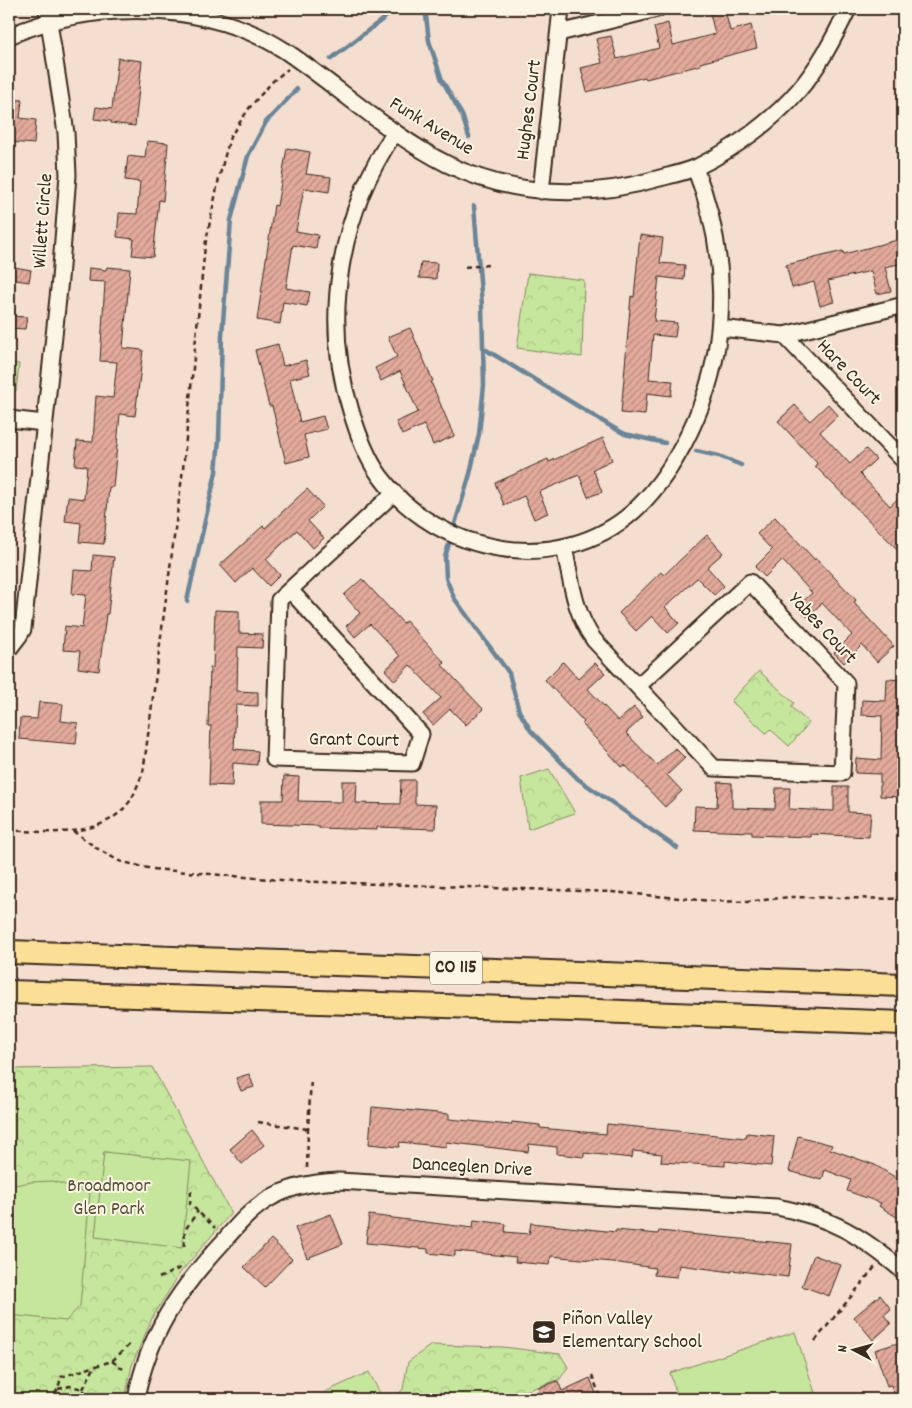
<svg xmlns="http://www.w3.org/2000/svg" width="912" height="1408" viewBox="0 0 912 1408" font-family="Dekko,sans-serif">
<defs>
<pattern id="park-crowns" width="20" height="18" patternUnits="userSpaceOnUse" patternTransform="scale(1.25)"><rect width="20" height="18" fill="#c7e69d"/><path d="M2 6a3 3 0 1 1 6 0M12 15a3 3 0 1 1 6 0" fill="none" stroke="#acc587"/></pattern>
<pattern id="building-hatch" width="6" height="6" patternUnits="userSpaceOnUse" patternTransform="scale(1.25)"><rect width="6" height="6" fill="#e3aa9c"/><path d="M-1 1l2-2M0 6l6-6M5 7l2-2" fill="none" stroke="#b98b7f"/></pattern>
</defs>
<rect width="100%" height="100%" fill="#f4decf"/>
<filter id="ink" filterUnits="userSpaceOnUse"><feTurbulence type="fractalNoise" baseFrequency=".02" numOctaves="2"/><feDisplacementMap in="SourceGraphic" scale="10" xChannelSelector="R" yChannelSelector="G"/><feConvolveMatrix kernelMatrix="1 2 1 2 8 2 1 2 1" color-interpolation-filters="sRGB"/></filter>
<g filter="url(#ink)">
<path fill="url(#park-crowns)" stroke="#81885e" d="M528,273l56,7 -2,77 -65,-9z
M9,363l10,1 -3,27 -7,-1z
M759,671l35,32 -3,4 18,16 -20,23 -19,-17 -4,4 -35,-32z
M549,769l26,44 -47,16 -7,-51z
M152,1067l79,146 -51,60 -28,45 -20,47 -7,34h-116v-330z
M431,1345l72,2 57,7 8,13 -8,12 -57,20h-109l9,-10 5,-27z"/>
<path fill="#c7e69d" stroke="#81885e" d="M104,1152l87,9 -9,87 -87,-11z
M53,1181l37,12 -10,113 -14,15 -57,-6v-129l22,-4z
M795,1332l22,67h-139l-8,-26z
M369,1372l14,27h-55l-3,-7z"/>
<g fill="none" stroke-linecap="round" stroke-linejoin="round">
<path stroke="#6a8597" stroke-width="4.5" d="M427,9l-1,7 3,25 13,39 20,35 7,22
M331,59l65,-50
M474,206l8,100 2,79 -5,49 -9,40 -25,83 1,21 8,20 55,75 10,38 12,20 47,48 99,69
M483,348l129,79 13,7 40,9
M696,451l23,5 22,9
M187,601l29,-129 3,-33 3,-104 9,-115 17,-64 18,-34 31,-33"/>
</g>
<path fill="url(#building-hatch)" stroke="#3b2a1e" d="M709,9h16l5,22 21,-6 6,23 -57,15 1,2 -55,14 -1,-2 -58,15 -6,-24 21,-5 -6,-24 15,-3 6,23 42,-11 -5,-21 14,-4 5,22 42,-11z
M118,58l24,3 -7,65 -24,-3v-2l-17,-2 2,-12 16,2z
M9,99l13,1 -2,18 16,2 -2,24 -25,-2z
M147,141l21,2 -5,58 -4,-1 -6,57 -21,-2 2,-16 -17,-2 2,-24 18,1 3,-32 -15,-2 3,-24 17,2z
M287,148l23,4 -4,22 25,3 -2,15 -25,-4 -8,43 22,4 -2,14 -23,-4 -7,43 24,4 -3,14 -24,-4 -3,22 -23,-4 17,-115 3,1z
M640,235l23,3 -3,25 25,2 -1,15 -25,-3 -5,44 23,2 -2,14 -22,-2 -4,44 24,2 -2,15 -24,-3 -2,22 -24,-2 10,-117 3,1z
M901,239l2,11v13l-18,4 6,24 -14,3 -6,-23 -43,10 6,21 -14,4 -6,-24 -22,6 -6,-23 57,-14 1,3z
M421,262l16,1 -1,16 -17,-1z
M9,266l22,4 -2,12 -20,-3z
M107,267l23,2 -7,79 20,2 -8,66 -15,-2 -7,73h-4l-5,57 -25,-2 2,-19 -16,-2 3,-24 16,2 3,-33 -12,-1 2,-24 16,1 3,-46 17,2 4,-36 -17,-1 5,-79 -17,-1 1,-13 17,2z
M9,316l18,1 -2,12 -16,-1z
M410,328l23,53 -2,1 23,54 -21,9 -9,-20 -22,10 -6,-13 22,-10 -18,-41 -19,10 -6,-13 22,-11 -9,-20z
M278,344l5,22 23,-6 4,14 -20,5 10,43 23,-6 4,13 -23,6 5,22 -23,6 -14,-57h-3l-14,-56z
M828,404l10,11 -18,17 30,32 16,-15 10,10 -16,15 30,32 13,-12v61l-88,-89 2,-3 -39,-42 17,-16 15,16z
M603,438l9,22 -19,9 9,23 -14,5 -9,-22 -40,17 9,21 -14,6 -10,-23 -20,9 -9,-22 53,-24 1,3z
M307,489l16,17 -15,15 16,17 -11,10 -16,-18 -31,29 14,16 -11,11 -17,-18 -16,15 -16,-18 43,-39 2,2z
M775,517l40,43 1,-2 40,42 -2,3 40,43 -17,16 -15,-17 -18,18 -10,-10 18,-18 -30,-32 -15,14 -10,-10 15,-14 -30,-33 -17,17 -10,-10 17,-17 -15,-16z
M707,535l16,18 -16,14 17,19 -10,9 -17,-17 -32,29 14,16 -11,10 -16,-17 -16,15 -17,-18 42,-41 3,3z
M93,555l21,2 -6,57h-2l-7,57 -21,-3 2,-17 -17,-1 2,-24 17,2 4,-33 -14,-1 2,-24 18,1z
M362,579l41,44 3,-2 39,42 -3,2 41,44 -17,16 -16,-16 -17,16 -10,-11 18,-16 -31,-33 -15,16 -10,-11 15,-14 -30,-32 -15,13 -9,-11 14,-13 -16,-18z
M215,610l24,1v22l24,1 -1,14 -24,-1 -1,44 21,1v14l-22,-1 -2,44 24,2 -1,14 -24,-2 -1,23 -23,-1 2,-59h-3l2,-58h3z
M563,662l15,17 17,-16 10,10 -17,16 30,32 16,-14 9,10 -17,16 31,32 18,-17 10,10 -18,17 15,16 -17,16 -40,-42 -3,2 -40,-43 2,-2 -39,-42z
M887,679l16,1v117l-23,-1v-22l-25,-1 1,-15 25,2 1,-44 -21,-1 1,-15 24,1z
M39,702l24,2 -2,17 17,2 -2,21 -57,-5 1,-21 17,1z
M284,776l15,1 -1,24 44,1v-21h15l-1,22 44,1 1,-24h14v24l21,1 -1,24 -58,-2v3l-58,-2v-2l-58,-2v-24h22z
M718,782l14,1v25l43,1 1,-21h14l-1,21 45,2v-24h14v25l23,1 -2,24 -58,-3v3l-59,-2v-3l-58,-2 1,-24 22,1z
M249,1074l5,13 -13,4 -5,-13z
M372,1107l77,7v5l62,6 1,-3 28,3v3l66,6 1,-10 139,14 1,-5 27,3 -3,30 -46,-5v5l-64,-4 1,-8 -29,-3 -1,7 -48,-5v4l-27,-3v-7l-28,-3 -1,8 -82,-10v5l-46,-5 -1,5 -30,-3z
M252,1130l12,15 -22,19 -12,-15z
M798,1136l34,9 -2,4 45,16 28,17v39l-24,-15 2,-3 -34,-12 4,-11 -26,-10 -3,10 -33,-9z
M331,1214l12,30 -36,14 -12,-30z
M369,1215l104,13 1,-8 32,4 -1,8 24,2 2,-11 85,9v-2l42,4 1,-3 133,13 -4,33 -56,-7v2l-53,-7 -2,12 -23,-2 1,-7 -43,-6 -61,-6 -1,9 -35,-3 1,-5 -61,-6v5l-27,-3v-4l-62,-6z
M271,1239l21,20 -27,28 -21,-20z
M814,1255l27,10 -12,31 -27,-10z
M880,1295l11,14 -7,6 7,9 -18,16 -19,-23z
M901,1342l2,6v51h-7l-5,-14 -4,1 -12,-36z
M590,1378l8,21h-56l-4,-11 20,-7 4,10z"/>
<g fill="none" stroke-linecap="round" stroke-linejoin="round">
<defs>
<path id="minor" d="M559,33l98,-24
M9,36c85,-36 195,-36 275,14 55,37 104,84 163,114 67,33 142,35 213,14 12,-3 26,-6 37,-11 37,-18 74,-45 101,-76 21,-24 36,-53 50,-82
M395,132c-55,81 -74,185 -44,279 7,23 15,46 29,65 57,79 179,102 254,35 27,-25 48,-60 62,-93 35,-80 31,-170 -1,-250
M541,191l20,-182
M720,328l64,7 116,-29 3,5
M784,335l119,125
M9,419l35,4
M564,547c7,32 10,66 30,93l120,128 128,5 4,-90 -96,-101 -112,104
M290,590l131,144 -9,29 -138,-4 5,-159 115,-107
M9,649l10,-13 4,-7 37,-350 8,-104 -2,-42 -19,-124
M136,1399c12,-64 43,-110 87,-157 13,-15 26,-31 44,-42 22,-14 47,-18 72,-19l438,26c56,11 83,28 126,64"/>
<path id="highway" d="M9,952l894,33
M9,992l563,18 331,13"/>
</defs>
<use href="#minor" stroke="#3b2a1e" stroke-width="19"/>
<use href="#highway" stroke="#3b2a1e" stroke-width="26"/>
<path stroke="#3b2a1e" stroke-width="2.5" stroke-dasharray="5 4" stroke-linecap="butt" d="M465,267l24,-2
M9,830c42,3 97,9 123,-32 4,-8 7,-17 11,-25l40,-304 22,-223 14,-68 11,-41 20,-30 23,-26 15,-12
M73,831l25,18 21,12 33,8 140,12 320,11 100,9 35,1 42,-5 114,2
M258,1122l50,7
M307,1168l1,-39 3,-50
M191,1191l-1,13 25,24
M184,1246l1,-16 13,-19
M159,1278l21,-10
M815,1341l60,-74
M112,1361l11,8
M592,1375l9,24
M58,1389l12,-3 13,3 5,10
M83,1389l11,-21
M31,1399l2,-2 19,1 6,-9 3,-12 51,-16 18,-17"/>
<use href="#minor" stroke="#fcf5e5" stroke-width="15"/>
<use href="#highway" stroke="#fbdf96" stroke-width="22"/>
</g>
</g>
<defs>
<symbol id="school-square" viewBox="-11 -11 22 22"><rect x="-9" y="-9" width="18" height="18" rx="4" fill="#3b2a1e" stroke="#fcf5e5"/><path d="M0-5L7-2L0 1L-7-2ZM-4 1L0 2.5L4 1V4Q0 6-4 4Z" fill="#fff"/></symbol>
</defs>
<g fill-rule="evenodd">
<use href="#school-square" x="530" y="1318" width="28" height="28"/>
</g>
<g text-anchor="middle" dominant-baseline="central" stroke-width="4" stroke-linejoin="round" paint-order="stroke">
<rect fill="#fcf5e5" stroke="#75675a" stroke-width="1" x="430" y="951.5" width="52" height="33" rx="4"/>
<g font-size="19" font-weight="bold" fill="#3b2a1e">
<text x="456" y="968">CO 115</text>
</g>
<g font-size="20" fill="#3b2a1e" stroke="#fcf5e5">
<text transform="translate(530 110) rotate(-83)">Hughes Court</text>
<text transform="translate(431 127) rotate(31)">Funk Avenue</text>
<text transform="translate(44 221) rotate(-86)">Willett Circle</text>
<text transform="translate(848 373) rotate(46)">Hare Court</text>
<text transform="translate(822 629) rotate(47)">Yabes Court</text>
<text transform="translate(354 741) rotate(1)">Grant Court</text>
<text transform="translate(472 1168) rotate(3)">Danceglen Drive</text>
</g>
<g font-size="20" fill="#575037" stroke="#fcf5e5">
<text x="109" y="1187">Broadmoor<tspan x="109" dy="23">Glen Park</tspan></text>
</g>
<g font-size="20" fill="#3b2a1e" stroke="#fcf5e5" text-anchor="start">
<text x="562" y="1320">Piñon Valley<tspan x="562" dy="23">Elementary School</tspan></text>
</g>
</g>
<rect width="912" height="1408" fill="none" stroke="#fcf5e5" stroke-width="30"/>
<rect x="15" y="15" width="882" height="1378" fill="none" stroke="#3b2a1e" stroke-width="2" filter="url(#ink)"/>
<g transform="translate(854 1350) rotate(276)" stroke="#fcf5e5" stroke-width="4" paint-order="stroke">
<path d="M0-4L9 19L0 12L-9 19Z" fill="#3b2a1e"/>
<text y="-8" font-size="14" font-weight="bold" text-anchor="middle" fill="#3b2a1e">N</text>
</g>
</svg>
